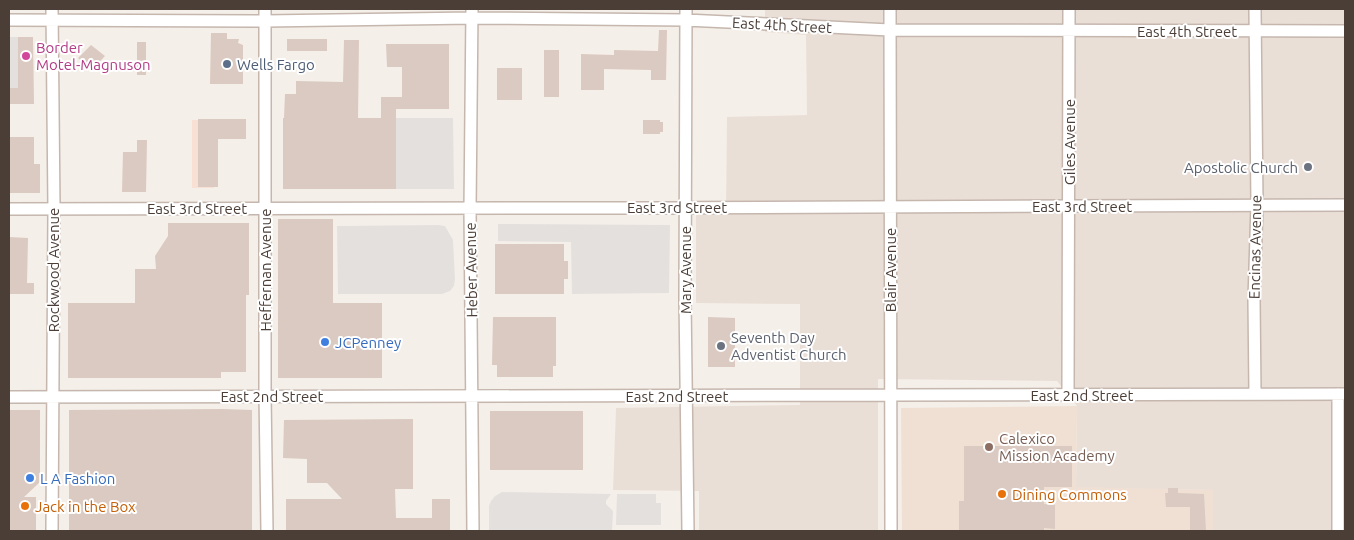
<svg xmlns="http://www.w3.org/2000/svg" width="1354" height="540" viewBox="0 0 1354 540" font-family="Ubuntu,sans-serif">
<rect width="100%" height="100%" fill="#f5efe9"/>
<path fill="#eadfd7" d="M765,9h580v522h-132l-1,-41 -136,-2 1,-82 -20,-25 -179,-2v152h-179v-40l-86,-1 3,-82 184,-3v-101l-104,-1v-89l30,-1 1,-96 80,-2 -1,-80 -41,-3z"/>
<path fill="#f8e0d4" d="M192,120h48l-26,18v50h-22z"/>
<path fill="#efe0d3" d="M1077,406l-1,81 137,3v41h-311l-1,-123z"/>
<path fill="#e4e0de" d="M9,37h9v51h-9z
M396,118h57l1,71h-58z
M498,224l172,1 -1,68 -97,1 -1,-52 -73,-1z
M438,225l7,1 8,14 2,39 -1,7 -4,5 -8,3h-104l-1,-68z
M502,492l109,2 -5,7v3l7,7 -1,20h-123v-25l2,-5 4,-5z
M617,494h39v9h5v22h-45z"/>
<path fill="#dbcac1" d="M659,30h8l-1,50h-15v-10l-47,-1v21h-23v-36l33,1v-5l44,1z
M211,33h16v6h12l-1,4 5,2v39h-33z
M18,37h15l1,67h-25v-16h9z
M287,39h40v12h-40z
M344,40h15l-1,78h23v-21h21v-30h-15l-1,-23h63v65h-53v80h-113v-71h1l1,-24h11v-13l47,1z
M137,42h9v33h-9z
M91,45l14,11 -13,14 -14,-12z
M544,50h15v47h-15z
M497,68h25v32h-25z
M198,119h48v20h-28v48h-20z
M643,120h17v2h3v10h-3v2h-17z
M9,137h25v27h6v29h-31z
M137,140h10l-1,52h-24l1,-40h14z
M278,219h55v84h49v75h-104z
M168,223h81v72h-3v77h-25v6h-153v-75h67v-34h21l-1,-13 13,-20z
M9,237l19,1 -1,45h7v11h-25z
M495,244h69v17h4v18h-4v15h-69z
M493,317h63v49h-3v11h-56v-12h-5z
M708,317l27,1v49h-27z
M223,409l29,1v121h-183v-121z
M9,410h31v72l-16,15h12v34h-27z
M490,411h93v59h-93z
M413,419v70h-18l1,29h36v-19h18v32h-164v-32h56l-15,-16h-20v-24l-24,-1 1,-38z
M964,446h108v41h-28v17l11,1v24l-11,-1v3h-85v-30h5z
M1168,488h10v5l26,1 2,37h-16v-24h-24l-1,-14h3z"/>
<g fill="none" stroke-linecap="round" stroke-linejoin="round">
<defs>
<path id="minor" d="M52,9l2,200 -2,322
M265,9v386l2,136
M472,9l-2,200 3,322
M686,9l-1,290 3,232
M890,9l1,522
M1255,9l2,196 -3,94 1,95
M9,20l256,1 207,-3 214,2 204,10 455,1
M9,209c445,2 891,-4 1336,-4
M1338,394v137
M1068,395l1,-386
M9,397l1336,-3"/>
</defs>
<use href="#minor" stroke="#c5b7ae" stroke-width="14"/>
<use href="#minor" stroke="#fff" stroke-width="11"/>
</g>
<circle fill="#d1479c" stroke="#fff" stroke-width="2" cx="26" cy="56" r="5"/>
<circle fill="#5c6f8a" stroke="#fff" stroke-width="2" cx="227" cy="64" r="5"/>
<g fill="#6b7280" stroke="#fff" stroke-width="2">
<circle cx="1308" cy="167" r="5"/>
<circle cx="721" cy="346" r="5"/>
</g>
<g fill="#3f7fe0" stroke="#fff" stroke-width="2">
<circle cx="325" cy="342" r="5"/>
<circle cx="30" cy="478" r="5"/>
</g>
<circle fill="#8d6e63" stroke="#fff" stroke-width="2" cx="989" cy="447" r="5"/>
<g fill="#e8710a" stroke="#fff" stroke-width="2">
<circle cx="1002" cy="494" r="5"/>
<circle cx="25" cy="506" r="5"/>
</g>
<g text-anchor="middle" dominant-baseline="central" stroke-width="4" stroke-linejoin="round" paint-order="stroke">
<g font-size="15" fill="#4a3e37" stroke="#fff">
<text transform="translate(782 25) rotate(3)">East 4th Street</text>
<text x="1187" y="31">East 4th Street</text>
<text transform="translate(1069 142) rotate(-90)">Giles Avenue</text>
<text x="1082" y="206">East 3rd Street</text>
<text x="677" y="207">East 3rd Street</text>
<text x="197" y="208">East 3rd Street</text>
<text transform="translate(1255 247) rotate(-89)">Encinas Avenue</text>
<text transform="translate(53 270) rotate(-90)">Rockwood Avenue</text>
<text transform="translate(265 270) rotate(-90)">Heffernan Avenue</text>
<text transform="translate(471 270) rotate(-91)">Heber Avenue</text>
<text transform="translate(685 270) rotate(-90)">Mary Avenue</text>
<text transform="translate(890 270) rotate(-90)">Blair Avenue</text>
<text x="1082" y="395">East 2nd Street</text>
<text x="272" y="396">East 2nd Street</text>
<text x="677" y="396">East 2nd Street</text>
</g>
<g font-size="15" fill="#b23c85" stroke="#fff" text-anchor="start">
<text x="36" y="47">Border<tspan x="36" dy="17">Motel-Magnuson</tspan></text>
</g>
<g font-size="15" fill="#4e5e75" stroke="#fff" text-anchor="start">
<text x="237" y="64">Wells Fargo</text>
</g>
<g font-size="15" fill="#5b616d" stroke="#fff" text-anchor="end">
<text x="1298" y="167">Apostolic Church</text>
<text x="731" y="337" text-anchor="start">Seventh Day<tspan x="731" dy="17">Adventist Church</tspan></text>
</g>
<g font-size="15" fill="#366cbe" stroke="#fff" text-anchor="start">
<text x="335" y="342">JCPenney</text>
<text x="40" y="478">L A Fashion</text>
</g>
<g font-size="15" fill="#785e54" stroke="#fff" text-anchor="start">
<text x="999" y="438">Calexico<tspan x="999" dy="17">Mission Academy</tspan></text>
</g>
<g font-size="15" fill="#c56008" stroke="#fff" text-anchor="start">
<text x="1012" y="494">Dining Commons</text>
<text x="35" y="506">Jack in the Box</text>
</g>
</g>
<rect width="1354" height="540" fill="none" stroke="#4a3e37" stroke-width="20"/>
</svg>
